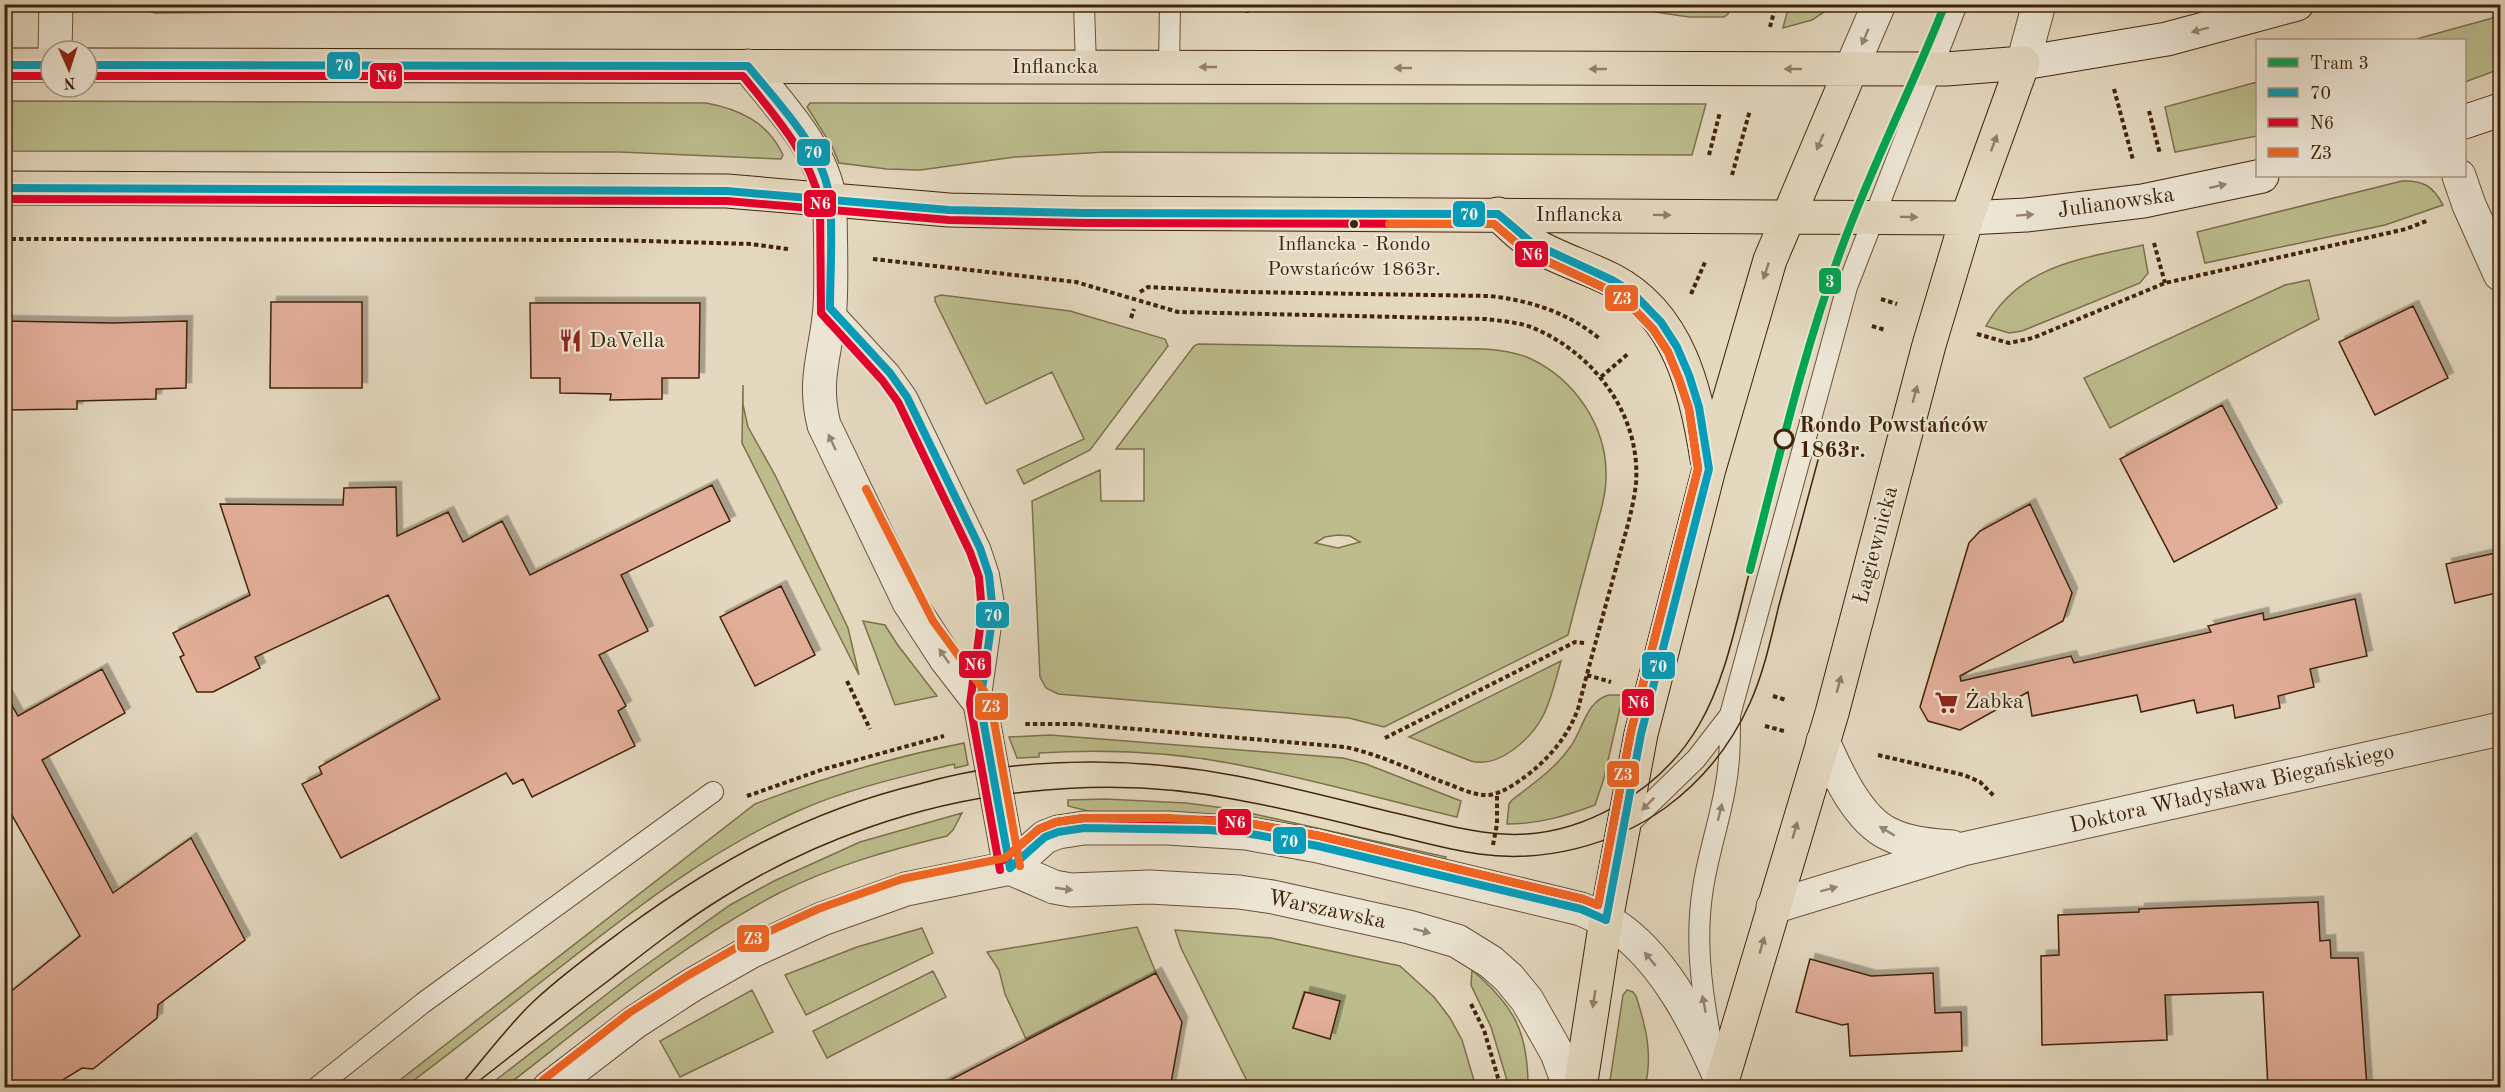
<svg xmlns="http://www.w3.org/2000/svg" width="2505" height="1092" viewBox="0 0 2505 1092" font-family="'Old Standard TT',serif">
<defs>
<filter id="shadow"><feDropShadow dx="5.5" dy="-5.5" stdDeviation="0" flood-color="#0004"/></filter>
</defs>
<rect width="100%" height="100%" fill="#e4d8bf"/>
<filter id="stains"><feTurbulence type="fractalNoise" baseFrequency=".00333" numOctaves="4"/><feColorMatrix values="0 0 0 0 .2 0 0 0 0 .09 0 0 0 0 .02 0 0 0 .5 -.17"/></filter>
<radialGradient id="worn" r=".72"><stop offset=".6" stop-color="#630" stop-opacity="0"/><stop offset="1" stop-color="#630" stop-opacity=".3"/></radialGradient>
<path fill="#bcbc8d" stroke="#7e704a" stroke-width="1.5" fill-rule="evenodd" d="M1615,4h116v1l-3,9 -4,3h-35l-75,-11z
M478,5v5l-323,3 -12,-3 -4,-5z
M1789,5v-1l46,1 -23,15 -29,8z
M2500,16v53l-35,13 -1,-42h-51z
M2257,82v54l-82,16 -10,-45z
M5,101l701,2c33,6 62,19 77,52l-2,4 -162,-7 -614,-1z
M810,103h30l866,1 -14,51 -586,-3 -91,5 -95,13 -33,-1 -48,-6 -7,-17 -25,-39z
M2402,181c21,-1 31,5 41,24l-58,20 -180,38 -8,-31z
M2143,245l5,28 -8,10 -118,48 -13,2 -23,-7c34,-61 95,-67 157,-81z
M2309,280l10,39 -209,109 -26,-50 201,-93z
M941,295l129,16 95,28 3,7 -78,104 -66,34 -7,-14 67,-31 -32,-67 -66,32 -51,-103v-4z
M1198,344l286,5c16,1 31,3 45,9 46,21 79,69 77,121 0,20 -8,39 -12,58 -9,33 -18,65 -26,98l-184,92 -35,-9 -291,-24 -12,-6 -6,-11 -8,-176 68,-31 1,31h43v-52h-28l78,-103zM1338,535l12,1 10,6 -22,6 -23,-5 10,-6z
M743,385v20l5,22 27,48 73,153 11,47 -117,-232z
M863,621l22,4 12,19 40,52 -42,9z
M1561,661c-5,17 -9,36 -17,53 -12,24 -45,55 -73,47l-62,-24z
M1609,695h14l-19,83 -9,27c-29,11 -56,19 -88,19l2,-20 3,-4c21,-16 44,-32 59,-54 12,-17 15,-45 38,-51z
M1050,735l293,23 23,6 95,37 -4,16c-72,-17 -145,-38 -218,-52 -65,-13 -134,-16 -200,-12v4l-22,1 -8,-21z
M964,743l4,22 -13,3 -1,-4c-53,13 -107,25 -156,47 -87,39 -161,96 -235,154 -53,41 -105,82 -158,122h-14l364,-283c67,-26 138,-47 209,-61z
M1105,799l81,4 46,6 214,48 -2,4 -348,-48 -28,-7v-6z
M962,813l-9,17 -6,6c-58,14 -114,30 -168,57 -99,52 -186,126 -274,194h-18l138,-107 105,-75 44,-24 86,-39z
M1137,927l19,46 -130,66 -21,-45 -6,-24 -12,-18z
M922,928l11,25 -127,62 -21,-40 72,-28z
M1175,930l96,8 129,28 34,31 16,21 12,22 14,47h-226l-69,-139zM1304,992l36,9 -47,27z
M1472,970c42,36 56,61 56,117h-19l-18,-60 -20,-42z
M933,971l13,26 -119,61 -14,-27z
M752,990l21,42 -93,45 -20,-36z
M1627,990l6,2 3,4c10,31 17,59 9,91h-36l14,-92z"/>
<path fill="#e2ae99" stroke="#412408" stroke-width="1.5" filter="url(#shadow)" d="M271,302h91v86h-92z
M530,303h170l-1,75h-37v21l-52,1 1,-6 -51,-1v-15h-29z
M2413,306l35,72 -73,37 -36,-73z
M4,321l109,2 74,-2 -1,67 -30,1v10l-79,2v8l-73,1z
M2222,405l55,103 -103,54 -54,-103z
M712,485l18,36 -109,54 27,56 -49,24 27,51 -8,5 17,35 -103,51 -9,-18 -10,5 -7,-11 -165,85 -39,-74 20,-10 -3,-7 121,-68 -52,-104 -133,62 5,11 -47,24h-16l-17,-35 4,-2 -11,-22 77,-38 -30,-91 123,1 1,-17 52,-1 1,49 51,-24 15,30 39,-21 28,54z
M2030,504l42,89 -9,28 -103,55 1,5 110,-25 3,7 137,-31 -3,-6 55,-13 1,7 91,-21 12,57 -57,13 4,18 -36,9 2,12 -45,10 -2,-13 -36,8 -3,-13 -53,12 -4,-17 -105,21 -4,-24 -68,38 -32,-9 -8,-14 49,-164 11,-12z
M2500,552v40l-45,11 -9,-39z
M781,586l34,69 -60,31 -35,-69z
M102,669l23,44 -83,47 71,133 78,-55 54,102 -87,65 -1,13 -64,51 -11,-1 -32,20h-46v-91l76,-61 -76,-135v-110l14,25z
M2318,902l2,39 10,-1 1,18h27l9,130h-99l-5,-96 -98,3 2,45 -125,5 -1,-89 18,-1 -1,-40 81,-3v-3z
M1810,959l61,17 62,-3 2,40 26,-1 1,39 -112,5 -2,-32 -6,1 -46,-13z
M1156,973l26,49 -12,66h-235z
M1305,992l35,9 -10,38 -37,-11z"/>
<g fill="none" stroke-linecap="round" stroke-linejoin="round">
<defs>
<path id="service" d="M1084,4l2,63
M1169,67l1,-63
M830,308l60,65 17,24 73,151 9,27 5,29 -14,99
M1626,827l70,-68 34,-44
M1710,1035c-9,-49 -15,-97 -7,-147 5,-33 16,-65 22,-99 5,-24 5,-49 5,-74l117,-428 110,-283
M316,1088l107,-85 290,-211"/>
<path id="minor" d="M2459,176l10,29 31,69
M1823,741c13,30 35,79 66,93 20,10 42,11 63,13
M1773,907l190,-58 537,-120"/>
<path id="tertiary" d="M55,51l1,-47
M2023,63l16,-59
M748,66c32,41 74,82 82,135 0,35 2,71 0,106 -3,44 -18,71 -6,118l85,177 37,57 34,44 30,165
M1851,69l28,-65
M1010,868l44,19 17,3 79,-3 89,5 34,5 136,30 48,14 34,21 18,16 18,22 30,53 13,35
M549,1088l86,-66 57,-37 60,-34 70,-32 84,-30 104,-21 35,-31 13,-5 26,-4h84l78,5 72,13 263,63c14,6 28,12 40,21 47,35 78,99 101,152"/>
<path id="secondary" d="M2023,63l144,-24 130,-35
M2464,122l36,-12
M1967,218l59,-3 117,-14 119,-25"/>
<path id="primary" d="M4,65h47
M87,65l1859,4 77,-6 -56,155 -38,127 -97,368 -112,375
M4,188l723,3 222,19 135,3 883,5
M1498,214c11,10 22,22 35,30 25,15 54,23 79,36 67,35 84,110 95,179
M1580,1088l26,-168 35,-186 68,-265 61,-209 81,-191"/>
</defs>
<use href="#service" stroke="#6a5136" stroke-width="22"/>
<use href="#minor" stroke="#6a5136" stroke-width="35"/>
<use href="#tertiary" stroke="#6a5136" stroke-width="35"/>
<use href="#secondary" stroke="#412408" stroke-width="35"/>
<use href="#primary" stroke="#412408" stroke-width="35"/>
<path stroke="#412408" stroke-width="4" stroke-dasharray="4.5 3" stroke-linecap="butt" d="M1247,13v-9
M1770,27l6,-23
M2114,89l19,71
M2149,111l11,43
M1709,155l11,-43
M1732,175l18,-65
M4,239l606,1 141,4 37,5
M2154,243l11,40
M873,259l203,23 102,30 308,7c15,2 31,3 45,8 62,25 110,87 105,156 -3,29 -13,57 -20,85 -13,47 -26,94 -38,141 -9,24 -23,42 -42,59 -12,10 -31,25 -47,27 -16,1 -34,-9 -49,-14 -31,-12 -62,-27 -95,-34l-268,-23h-52
M1140,292l8,-5 96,5 246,4c42,5 77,16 110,43
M1691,294l15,-34
M1881,299l16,5
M1131,318l3,-9
M1872,326l13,4
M1977,334l32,9 24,-5 132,-55 241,-54 23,-9
M1601,377l28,-24
M1587,675l24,7
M847,681l23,48
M1773,696l13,4
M1765,726l19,5
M1385,738l190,-96 10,1
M1878,755l86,20 16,7 15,15
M747,796l77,-27 120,-33
M1493,845l4,-21v-31
M1471,1004l13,26 17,58"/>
<use href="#service" stroke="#ede6d5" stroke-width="20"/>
<use href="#minor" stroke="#ede6d5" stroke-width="33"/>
<use href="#tertiary" stroke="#ede6d5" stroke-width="33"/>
<use href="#secondary" stroke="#ede6d5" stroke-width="33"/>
<use href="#primary" stroke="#e4d8bf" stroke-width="33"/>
<path stroke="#412408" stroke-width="1.5" d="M458,1088c26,-29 49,-62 77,-88 29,-27 61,-50 92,-73 92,-67 181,-116 292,-143 25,-7 51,-13 77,-16 79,-10 162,-7 241,8 56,11 111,26 167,39 33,8 66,17 99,19 77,5 158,-43 196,-109 27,-46 37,-103 51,-155
M470,1088c47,-37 94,-74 142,-110 36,-28 71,-56 110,-80 90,-57 198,-95 303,-106 70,-8 144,-6 213,8 50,9 100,22 150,34 30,7 60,16 91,20 64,9 133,-8 186,-46 37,-27 66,-63 85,-105 14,-31 21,-65 29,-98 14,-52 28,-104 42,-156"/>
<defs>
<path id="bus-1" d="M4,65h47
M87,65l661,1c31,39 77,83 82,136 3,35 0,71 0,106l60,65 17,24 73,151 9,27 4,38 -13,90 30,165
M4,188l723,3 222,19 135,3 414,1 34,29 80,37 20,12 29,30 16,25 12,28 10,32 10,62 -68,265 -35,186 -25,-11 -263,-63 -72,-13 -37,-3 -125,-2 -26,4 -13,5 -35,31"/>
<path id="bus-2" d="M4,76h47
M87,76h656c32,40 65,76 77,126l1,111 61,67 16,22 72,150 9,25 3,36 -12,91 30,166
M4,199l723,2 222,19 135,3 410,1 33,28 80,37 18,11 28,29 15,23 11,27 10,30 9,60 -67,262 -33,174 -15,-6 -263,-63 -72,-13 -38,-3 -126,-2 -28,4 -17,7 -36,31"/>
<path id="bus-3" d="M866,489l67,132 57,78 30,167
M543,1080l86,-67 58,-37 61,-35 70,-32 84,-30 103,-21 34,-29 17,-7 28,-4h84l80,5 72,13 263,63 15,6 33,-174 67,-262 -9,-60 -10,-30 -11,-27 -15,-23 -28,-29 -18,-11 -80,-37 -33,-28h-105"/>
</defs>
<use href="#bus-1" stroke="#ede6d5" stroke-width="12"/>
<use href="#bus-2" stroke="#ede6d5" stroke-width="12"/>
<use href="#bus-3" stroke="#ede6d5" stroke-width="12"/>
<use href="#bus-1" stroke="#069cba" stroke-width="8"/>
<use href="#bus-2" stroke="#e4002b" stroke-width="8"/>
<use href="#bus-3" stroke="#f26522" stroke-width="8"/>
<defs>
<path id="tram-1" d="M1750,570c28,-108 53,-218 92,-323 30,-82 71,-161 103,-243"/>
</defs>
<use href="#tram-1" stroke="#ede6d5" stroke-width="12"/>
<use href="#tram-1" stroke="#00a651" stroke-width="8"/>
</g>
<defs><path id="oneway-solid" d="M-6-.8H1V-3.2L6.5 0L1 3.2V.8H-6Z" transform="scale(1.5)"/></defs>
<g fill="#97856e">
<use href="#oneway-solid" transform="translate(2200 30) rotate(165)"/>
<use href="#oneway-solid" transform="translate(1865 37) rotate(113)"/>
<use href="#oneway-solid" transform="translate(2218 186) rotate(-13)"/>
<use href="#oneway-solid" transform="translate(2025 215) rotate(-4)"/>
<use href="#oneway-solid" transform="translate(832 442) rotate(-115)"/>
<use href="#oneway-solid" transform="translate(944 656) rotate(-125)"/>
<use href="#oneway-solid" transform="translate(1648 804) rotate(135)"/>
<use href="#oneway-solid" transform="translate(1720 812) rotate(-76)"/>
<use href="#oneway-solid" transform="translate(1887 831) rotate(-149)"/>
<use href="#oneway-solid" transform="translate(1064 889) rotate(8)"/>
<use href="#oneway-solid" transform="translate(1829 889) rotate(-15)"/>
<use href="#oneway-solid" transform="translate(1422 931) rotate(15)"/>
<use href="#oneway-solid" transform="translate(1650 959) rotate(-130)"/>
<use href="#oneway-solid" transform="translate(1704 1004) rotate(-101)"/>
</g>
<g fill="#927e64">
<use href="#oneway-solid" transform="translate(1208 67) rotate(-180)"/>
<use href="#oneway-solid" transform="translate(1403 68) rotate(-180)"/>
<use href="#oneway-solid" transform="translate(1598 69) rotate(-180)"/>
<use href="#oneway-solid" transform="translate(1793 69) rotate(-180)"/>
<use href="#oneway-solid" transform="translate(1820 142) rotate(113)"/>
<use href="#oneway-solid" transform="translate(1994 143) rotate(-70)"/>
<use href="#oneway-solid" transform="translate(1662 215) rotate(1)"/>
<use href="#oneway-solid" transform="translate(1909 217) rotate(1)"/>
<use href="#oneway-solid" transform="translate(1766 271) rotate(109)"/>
<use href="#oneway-solid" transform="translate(1915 394) rotate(-75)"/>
<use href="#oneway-solid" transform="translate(1839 684) rotate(-75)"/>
<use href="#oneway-solid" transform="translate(1795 830) rotate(-74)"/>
<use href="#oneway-solid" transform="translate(1762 945) rotate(-74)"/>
<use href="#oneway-solid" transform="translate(1594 999) rotate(99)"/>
</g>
<defs>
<symbol id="restaurant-bare" viewBox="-9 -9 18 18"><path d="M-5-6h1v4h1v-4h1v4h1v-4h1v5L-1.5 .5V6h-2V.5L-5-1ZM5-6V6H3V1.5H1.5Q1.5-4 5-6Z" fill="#8f2418" stroke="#ede6d5" stroke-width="2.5" paint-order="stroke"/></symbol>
<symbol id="supermarket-bare" viewBox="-9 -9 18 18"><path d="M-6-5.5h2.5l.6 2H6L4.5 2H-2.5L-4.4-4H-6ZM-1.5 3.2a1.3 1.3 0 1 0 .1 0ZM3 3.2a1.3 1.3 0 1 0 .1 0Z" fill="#8f2418" stroke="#ede6d5" stroke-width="2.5" paint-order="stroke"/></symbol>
</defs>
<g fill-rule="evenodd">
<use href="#restaurant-bare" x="554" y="324" width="33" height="33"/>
<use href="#supermarket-bare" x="1930" y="686" width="33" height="33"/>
</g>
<circle fill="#412408" stroke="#ede6d5" stroke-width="2" cx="1354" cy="224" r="5"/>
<circle fill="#ede6d5" stroke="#412408" stroke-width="3" cx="1784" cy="439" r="9"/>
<g text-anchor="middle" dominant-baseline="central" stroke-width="4.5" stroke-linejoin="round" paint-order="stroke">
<g font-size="20" fill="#412408" stroke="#ede6d5">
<text x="1354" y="245">Inflancka - Rondo<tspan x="1354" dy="25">Powstańców 1863r.</tspan></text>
</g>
<g font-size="22" fill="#412408" stroke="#ede6d5">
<text x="1055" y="67">Inflancka</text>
<text transform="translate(2116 203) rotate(-8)">Julianowska</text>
<text x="1579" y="215">Inflancka</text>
<text transform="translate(1876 545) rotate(-75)">Łagiewnicka</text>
<text transform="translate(2232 789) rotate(-13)">Doktora Władysława Biegańskiego</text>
<text transform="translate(1327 910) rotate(12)">Warszawska</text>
</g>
<g font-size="22" fill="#412408" stroke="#ede6d5" text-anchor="start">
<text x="589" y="341">DaVella</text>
<text x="1965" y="702">Żabka</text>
</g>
<g font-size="22" font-weight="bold" fill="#412408" stroke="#ede6d5" text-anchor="start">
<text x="1799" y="426">Rondo Powstańców<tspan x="1799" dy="25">1863r.</tspan></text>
</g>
</g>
<g stroke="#ede6d5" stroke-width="2">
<rect x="326" y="51" width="35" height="29" rx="6" fill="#069cba"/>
<rect x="369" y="62" width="34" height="28" rx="6" fill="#e4002b"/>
<rect x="796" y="138" width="35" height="29" rx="6" fill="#069cba"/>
<rect x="803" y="189" width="34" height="29" rx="6" fill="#e4002b"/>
<rect x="1452" y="200" width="34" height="28" rx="6" fill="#069cba"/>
<rect x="1514" y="240" width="35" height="28" rx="6" fill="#e4002b"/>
<rect x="1818" y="267" width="24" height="28" rx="6" fill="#00a651"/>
<rect x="1604" y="284" width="35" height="28" rx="6" fill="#f26522"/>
<rect x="975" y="601" width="35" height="28" rx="6" fill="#069cba"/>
<rect x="958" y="650" width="34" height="29" rx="6" fill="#e4002b"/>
<rect x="1641" y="651" width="35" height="29" rx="6" fill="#069cba"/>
<rect x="1621" y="688" width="34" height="29" rx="6" fill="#e4002b"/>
<rect x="974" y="692" width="35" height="29" rx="6" fill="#f26522"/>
<rect x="1606" y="760" width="34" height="28" rx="6" fill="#f26522"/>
<rect x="1217" y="808" width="35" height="28" rx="6" fill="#e4002b"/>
<rect x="1272" y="826" width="35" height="29" rx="6" fill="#069cba"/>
<rect x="736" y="924" width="34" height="29" rx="6" fill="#f26522"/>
</g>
<g font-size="16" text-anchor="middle" font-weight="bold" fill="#fff">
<text x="344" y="71">70</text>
<text x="386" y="82">N6</text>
<text x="813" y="158">70</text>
<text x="820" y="209">N6</text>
<text x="1469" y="220">70</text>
<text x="1532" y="260">N6</text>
<text x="1830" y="287">3</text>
<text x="1622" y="304">Z3</text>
<text x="993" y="621">70</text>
<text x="975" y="670">N6</text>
<text x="1658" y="672">70</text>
<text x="1638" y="708">N6</text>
<text x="991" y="712">Z3</text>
<text x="1623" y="780">Z3</text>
<text x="1235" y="828">N6</text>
<text x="1289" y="847">70</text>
<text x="753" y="944">Z3</text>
</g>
<rect width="2505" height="1092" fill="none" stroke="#e4d8bf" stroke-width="24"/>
<rect x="6" y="6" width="2493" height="1080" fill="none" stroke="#412408" stroke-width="3"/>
<rect x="12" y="12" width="2481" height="1068" fill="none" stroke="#412408" stroke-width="1.5"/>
<rect x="2256" y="39" width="210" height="138" fill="#ede6d5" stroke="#a89883" stroke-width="1.5"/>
<rect x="2268" y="58" width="30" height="9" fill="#00a651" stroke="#a89883" stroke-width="1.5"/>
<text x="2310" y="69" font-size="18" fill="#412408">Tram 3</text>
<rect x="2268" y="88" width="30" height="9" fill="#069cba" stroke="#a89883" stroke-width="1.5"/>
<text x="2310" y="99" font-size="18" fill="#412408">70</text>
<rect x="2268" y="118" width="30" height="9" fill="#e4002b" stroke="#a89883" stroke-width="1.5"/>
<text x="2310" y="129" font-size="18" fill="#412408">N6</text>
<rect x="2268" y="148" width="30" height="9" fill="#f26522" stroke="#a89883" stroke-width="1.5"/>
<text x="2310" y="159" font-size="18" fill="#412408">Z3</text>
<g transform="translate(69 69) rotate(177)"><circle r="28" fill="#ede6d5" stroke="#a89883" stroke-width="1.5"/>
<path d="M0-4.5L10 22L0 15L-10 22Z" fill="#8f2418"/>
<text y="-9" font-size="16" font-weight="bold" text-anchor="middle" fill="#412408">N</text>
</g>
<rect width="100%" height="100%" filter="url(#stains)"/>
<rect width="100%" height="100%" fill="url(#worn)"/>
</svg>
